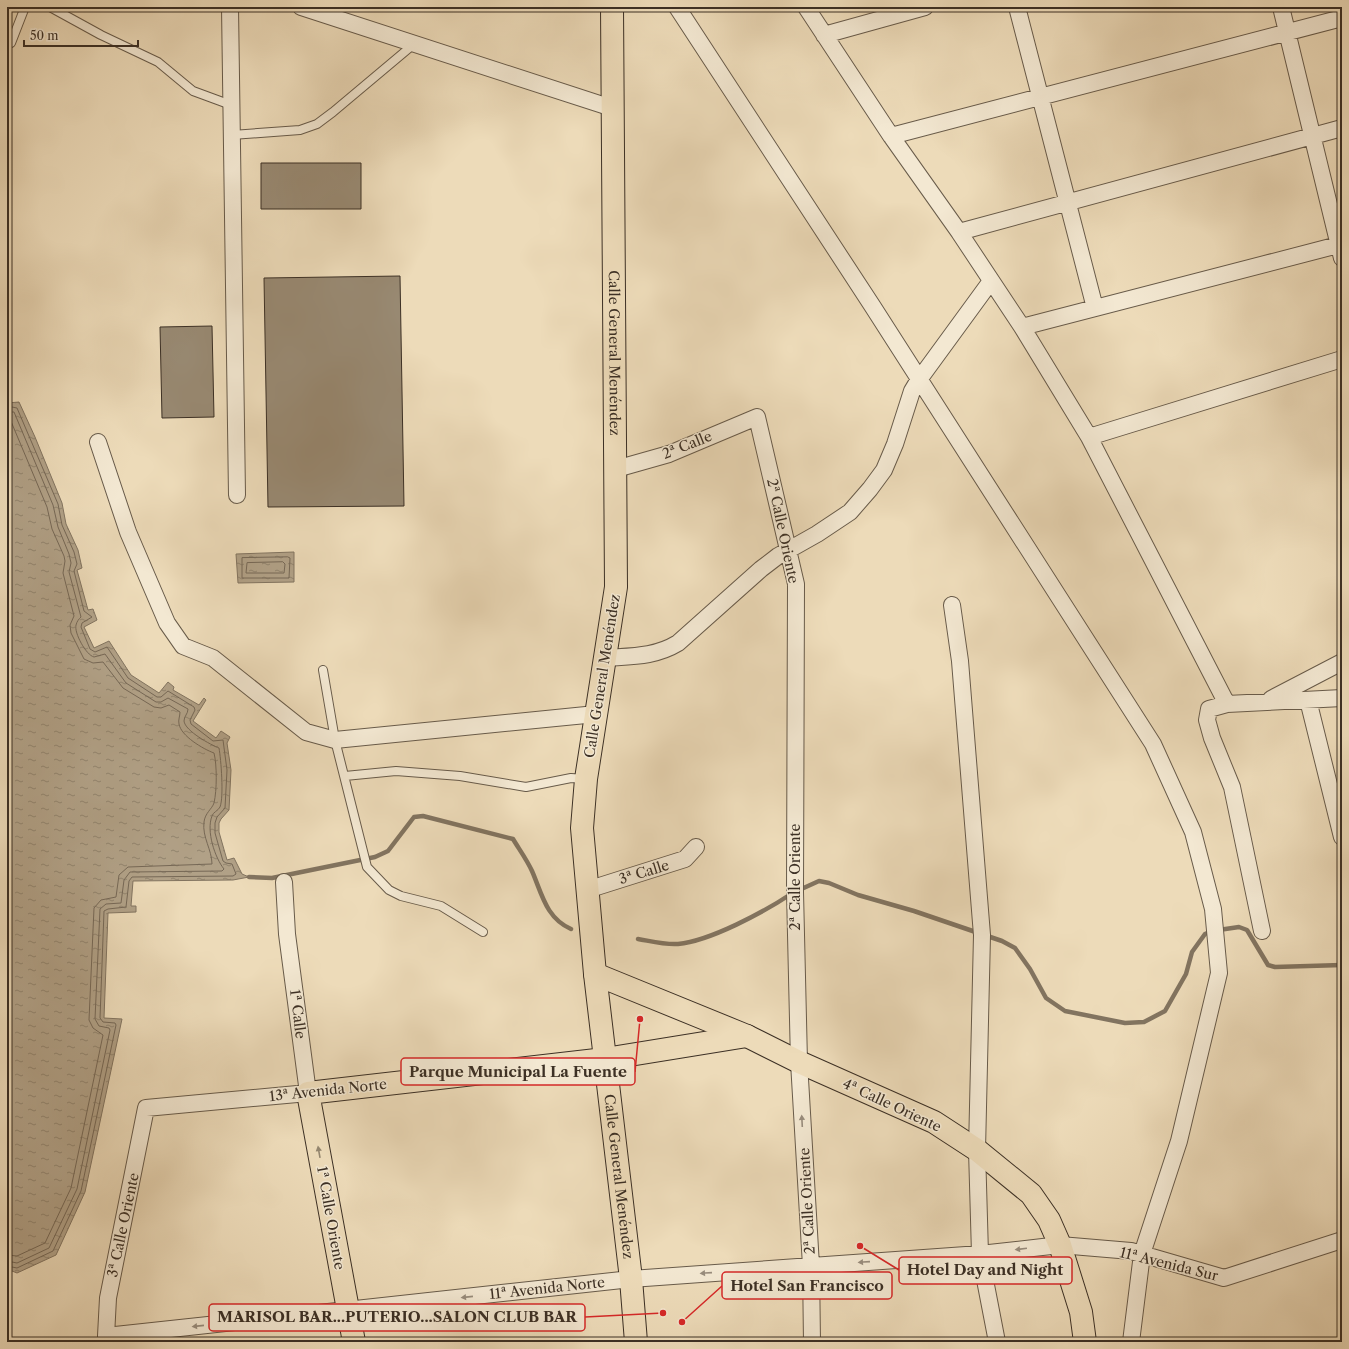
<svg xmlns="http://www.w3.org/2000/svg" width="1349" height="1349" viewBox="0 0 1349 1349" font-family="'Libre Caslon Text',serif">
<defs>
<pattern id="water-ripples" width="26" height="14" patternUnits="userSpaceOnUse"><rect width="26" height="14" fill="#b1a187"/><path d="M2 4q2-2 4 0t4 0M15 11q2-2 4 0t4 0" fill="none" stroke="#91846e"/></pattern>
</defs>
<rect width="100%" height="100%" fill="#eddbb9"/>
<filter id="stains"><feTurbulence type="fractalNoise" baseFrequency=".005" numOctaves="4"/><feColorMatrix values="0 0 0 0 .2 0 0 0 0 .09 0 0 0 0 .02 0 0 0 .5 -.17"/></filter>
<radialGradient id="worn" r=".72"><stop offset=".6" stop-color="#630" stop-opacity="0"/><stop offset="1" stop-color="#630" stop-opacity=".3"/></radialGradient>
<path fill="url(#water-ripples)" stroke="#827460" d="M19,402l16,35 27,66 4,21 12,26 4,18 -5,2 11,40 5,-1 4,11 -13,7 10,21 15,-7 22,34 28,18 9,-11 6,5 -1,3 26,15 5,-7 2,2 -13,21 23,17 5,-7 9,6 -3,6 4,27 -2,40 -8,9 -2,4v9l8,28 7,-2 8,16 7,3 -16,3 -100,1 -2,25h5v6l-28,1 -4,105 18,1 -37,173 -29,63 -39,18 -10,-4v-866z
M294,552v30l-56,1 -2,-29z"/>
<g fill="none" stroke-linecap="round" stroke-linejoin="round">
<path stroke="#766856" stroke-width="1" d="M7,406l10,2 41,96 4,21 12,27 3,12 -3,7 10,40 8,6 -10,6 -1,4 9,22 5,3 12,-5 21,31 29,19h4l7,-6 26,16 1,3 -5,10 1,4 22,17 10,-1 4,30 -2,38 -8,9 -2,6v10l8,28 3,2 6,1 4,10 -3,2 -101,1 -3,4 -3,26 -18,2 -4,2 -4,107 3,4 12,1 1,2 -35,166 -28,60 -36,17 -10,-2
M7,412h7l39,93 5,22 11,27 2,9 -2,9 12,45c-2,2 -4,4 -5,8 -2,8 10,30 18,32l11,-3 21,29 30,19h5l7,-4 20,11c0,5 -4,7 -4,12 1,10 27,24 35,27 2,11 5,49 1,59 -2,4 -7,5 -8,9 -6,15 3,42 12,53l-2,2 -92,1 -6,8 -3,23 -15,1 -6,5 -5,110 4,7 10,2 1,2 -33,159 -28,59 -32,15 -10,-2
M7,418l3,1 37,88 5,22 12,27 1,5 -2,12 11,43 -4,9 1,8 13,26 9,4 10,-1 20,26 31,19 7,1 8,-3 11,7c0,4 -2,8 -1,12 2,12 24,25 35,29 3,12 3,37 0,50 -2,6 -9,10 -10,19 -2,15 8,28 8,42l-84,3 -9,8 -3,22 -15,3 -7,8 -5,112 4,8 10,7 -32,153 -26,55 -28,13 -10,-1
M288,557l2,1 -1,20h-47v-20z
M283,562l2,2 -1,9h-38l1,-10z"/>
<path stroke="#827460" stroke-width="4.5" d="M249,877l23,1 103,-21 13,-6 26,-34 9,-1 90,23c6,10 14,21 19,32 10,23 14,47 39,58
M797,891l22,-10 10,2 29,12 56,16 88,30 13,7 15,21 16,29 19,13 60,12 19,-1 21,-11 21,-37 6,-22 13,-18 7,-3 27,-4 8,3 21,35 7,2 67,-2
M638,939c12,2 27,6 40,5 32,-3 86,-32 113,-50"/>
</g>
<path fill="#988972" stroke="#3c3025" d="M261,163h100v46h-100z
M400,276l4,230 -136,1 -4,-229z
M212,326l2,91 -52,1 -2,-91z"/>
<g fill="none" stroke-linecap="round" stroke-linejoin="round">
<defs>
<path id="service" d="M50,7l51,28 57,27 35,29 38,14
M7,45l4,-2 14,-36
M232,135l68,-5 17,-6 16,-12 81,-68
M323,670l12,70 32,127 22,23 12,6 40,10 42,26
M345,776l51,-5 64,5 66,11 45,-9 14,1"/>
<path id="minor" d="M230,7l7,488
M301,7l311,101
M677,7l196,300 280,437 40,88 20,77 6,64 -40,168 -37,113 -11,88
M806,7l85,129 68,96 63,95 67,110 138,267
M1017,7l78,301
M1281,7l61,251
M824,35l101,-28
M891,136l451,-118
M959,232l383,-104
M1022,327l320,-83
M1089,437l253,-78
M98,442l30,90 39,91 16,23 30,12 93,74 29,8 261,-26
M616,469l53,-15 88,-37 39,167 -1,308 4,170 12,204 1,76
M952,605l8,56 22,274 -5,215 3,104 17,88
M605,658c27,-2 50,-1 73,-15l83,-74 17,-13 39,-22 33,-22 20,-23 14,-19 11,-26 17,-53 6,-10 73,-100
M1271,699l71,-37
M1308,700l34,137
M587,890l98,-31 11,-12
M1262,931l-30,-144 -20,-49 -5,-18 2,-11 18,-5 115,-6
M106,1336l525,-57 349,-25 80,-9 71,6 93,27 118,-38
M108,1342l-2,-6 2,-38 38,-190 162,-15 -21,-159 -3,-52"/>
<g id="primary">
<path id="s1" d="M612,7l4,580 -30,192 -4,49 13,146 36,305 5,63"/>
<path d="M595,974l152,62 52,26 135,60 43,28 54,44 18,26 11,25 21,67 4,30"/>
<path d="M354,1342l-46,-249 297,-34 142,-23"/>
</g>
</defs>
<use href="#service" stroke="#685b4a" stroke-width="10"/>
<use href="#minor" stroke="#685b4a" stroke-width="18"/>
<use href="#primary" stroke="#3c3025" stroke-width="24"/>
<use href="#service" stroke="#f3e8d2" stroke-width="8"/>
<use href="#minor" stroke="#f3e8d2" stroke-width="16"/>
<use href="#primary" stroke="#eddbb9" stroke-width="22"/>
</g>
<defs><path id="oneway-solid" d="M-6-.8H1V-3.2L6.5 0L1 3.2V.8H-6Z"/></defs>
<g fill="#988c7c">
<use href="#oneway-solid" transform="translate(802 1121) rotate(-93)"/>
<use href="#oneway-solid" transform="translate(1021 1249) rotate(173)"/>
<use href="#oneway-solid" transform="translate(864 1262) rotate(176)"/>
<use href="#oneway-solid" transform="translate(706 1273) rotate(176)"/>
<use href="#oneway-solid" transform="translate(467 1297) rotate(174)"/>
<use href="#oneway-solid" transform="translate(198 1326) rotate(174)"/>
</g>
<use fill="#94866f" href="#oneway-solid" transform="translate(319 1152) rotate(-100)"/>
<g text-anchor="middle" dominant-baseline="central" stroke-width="3" stroke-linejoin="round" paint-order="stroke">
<g font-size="14" fill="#3c3025" stroke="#f3e8d2">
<text stroke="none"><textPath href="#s1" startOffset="346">Calle General Menéndez</textPath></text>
<text transform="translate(687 445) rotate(-22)">2ª Calle</text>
<text transform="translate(783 531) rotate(78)">2ª Calle Oriente</text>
<text transform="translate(602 676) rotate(-81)">Calle General Menéndez</text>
<text transform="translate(644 872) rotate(-17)">3ª Calle</text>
<text transform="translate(795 877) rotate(-90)">2ª Calle Oriente</text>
<text transform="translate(298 1014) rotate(83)">1ª Calle</text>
<text transform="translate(328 1090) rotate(-6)">13ª Avenida Norte</text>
<text transform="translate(892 1105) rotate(25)">4ª Calle Oriente</text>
<text stroke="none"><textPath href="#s1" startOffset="1174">Calle General Menéndez</textPath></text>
<text transform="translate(807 1201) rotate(-93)">2ª Calle Oriente</text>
<text transform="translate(331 1218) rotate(80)">1ª Calle Oriente</text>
<text transform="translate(123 1225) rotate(-78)">3ª Calle Oriente</text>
<text transform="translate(1169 1264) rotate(14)">11ª Avenida Sur</text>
<text transform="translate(547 1288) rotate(-6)">11ª Avenida Norte</text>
</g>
</g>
<path fill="none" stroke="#d62828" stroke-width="1.5" d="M640 1019L635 1072M860 1246L899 1270M682 1322L722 1286M663 1313L585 1317"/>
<g fill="#d62828" stroke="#f3e8d2" stroke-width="1.5">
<circle cx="640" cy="1019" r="4"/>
<circle cx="860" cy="1246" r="4"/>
<circle cx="682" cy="1322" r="4"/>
<circle cx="663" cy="1313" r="4"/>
</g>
<g fill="#f3e8d2" stroke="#d62828" stroke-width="1.5">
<rect x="401" y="1058" width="234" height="27" rx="4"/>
<rect x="899" y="1257" width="173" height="27" rx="4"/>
<rect x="722" y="1272" width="170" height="27" rx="4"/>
<rect x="209" y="1304" width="376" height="27" rx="4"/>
</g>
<g font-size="15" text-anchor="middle" font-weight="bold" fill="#3c3025">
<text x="518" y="1077">Parque Municipal La Fuente</text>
<text x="985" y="1275">Hotel Day and Night</text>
<text x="807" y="1291">Hotel San Francisco</text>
<text x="397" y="1322">MARISOL BAR...PUTERIO...SALON CLUB BAR</text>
</g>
<rect width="1349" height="1349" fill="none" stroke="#eddbb9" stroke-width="24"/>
<rect x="8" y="8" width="1333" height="1333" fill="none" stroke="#3c3025" stroke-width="2"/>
<rect x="12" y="12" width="1325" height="1325" fill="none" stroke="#3c3025"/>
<path d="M24 40v6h114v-6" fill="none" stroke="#3c3025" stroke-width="2"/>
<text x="30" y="40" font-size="12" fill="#3c3025" stroke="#f3e8d2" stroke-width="3" paint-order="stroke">50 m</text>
<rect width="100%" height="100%" filter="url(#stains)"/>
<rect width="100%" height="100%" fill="url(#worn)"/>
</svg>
